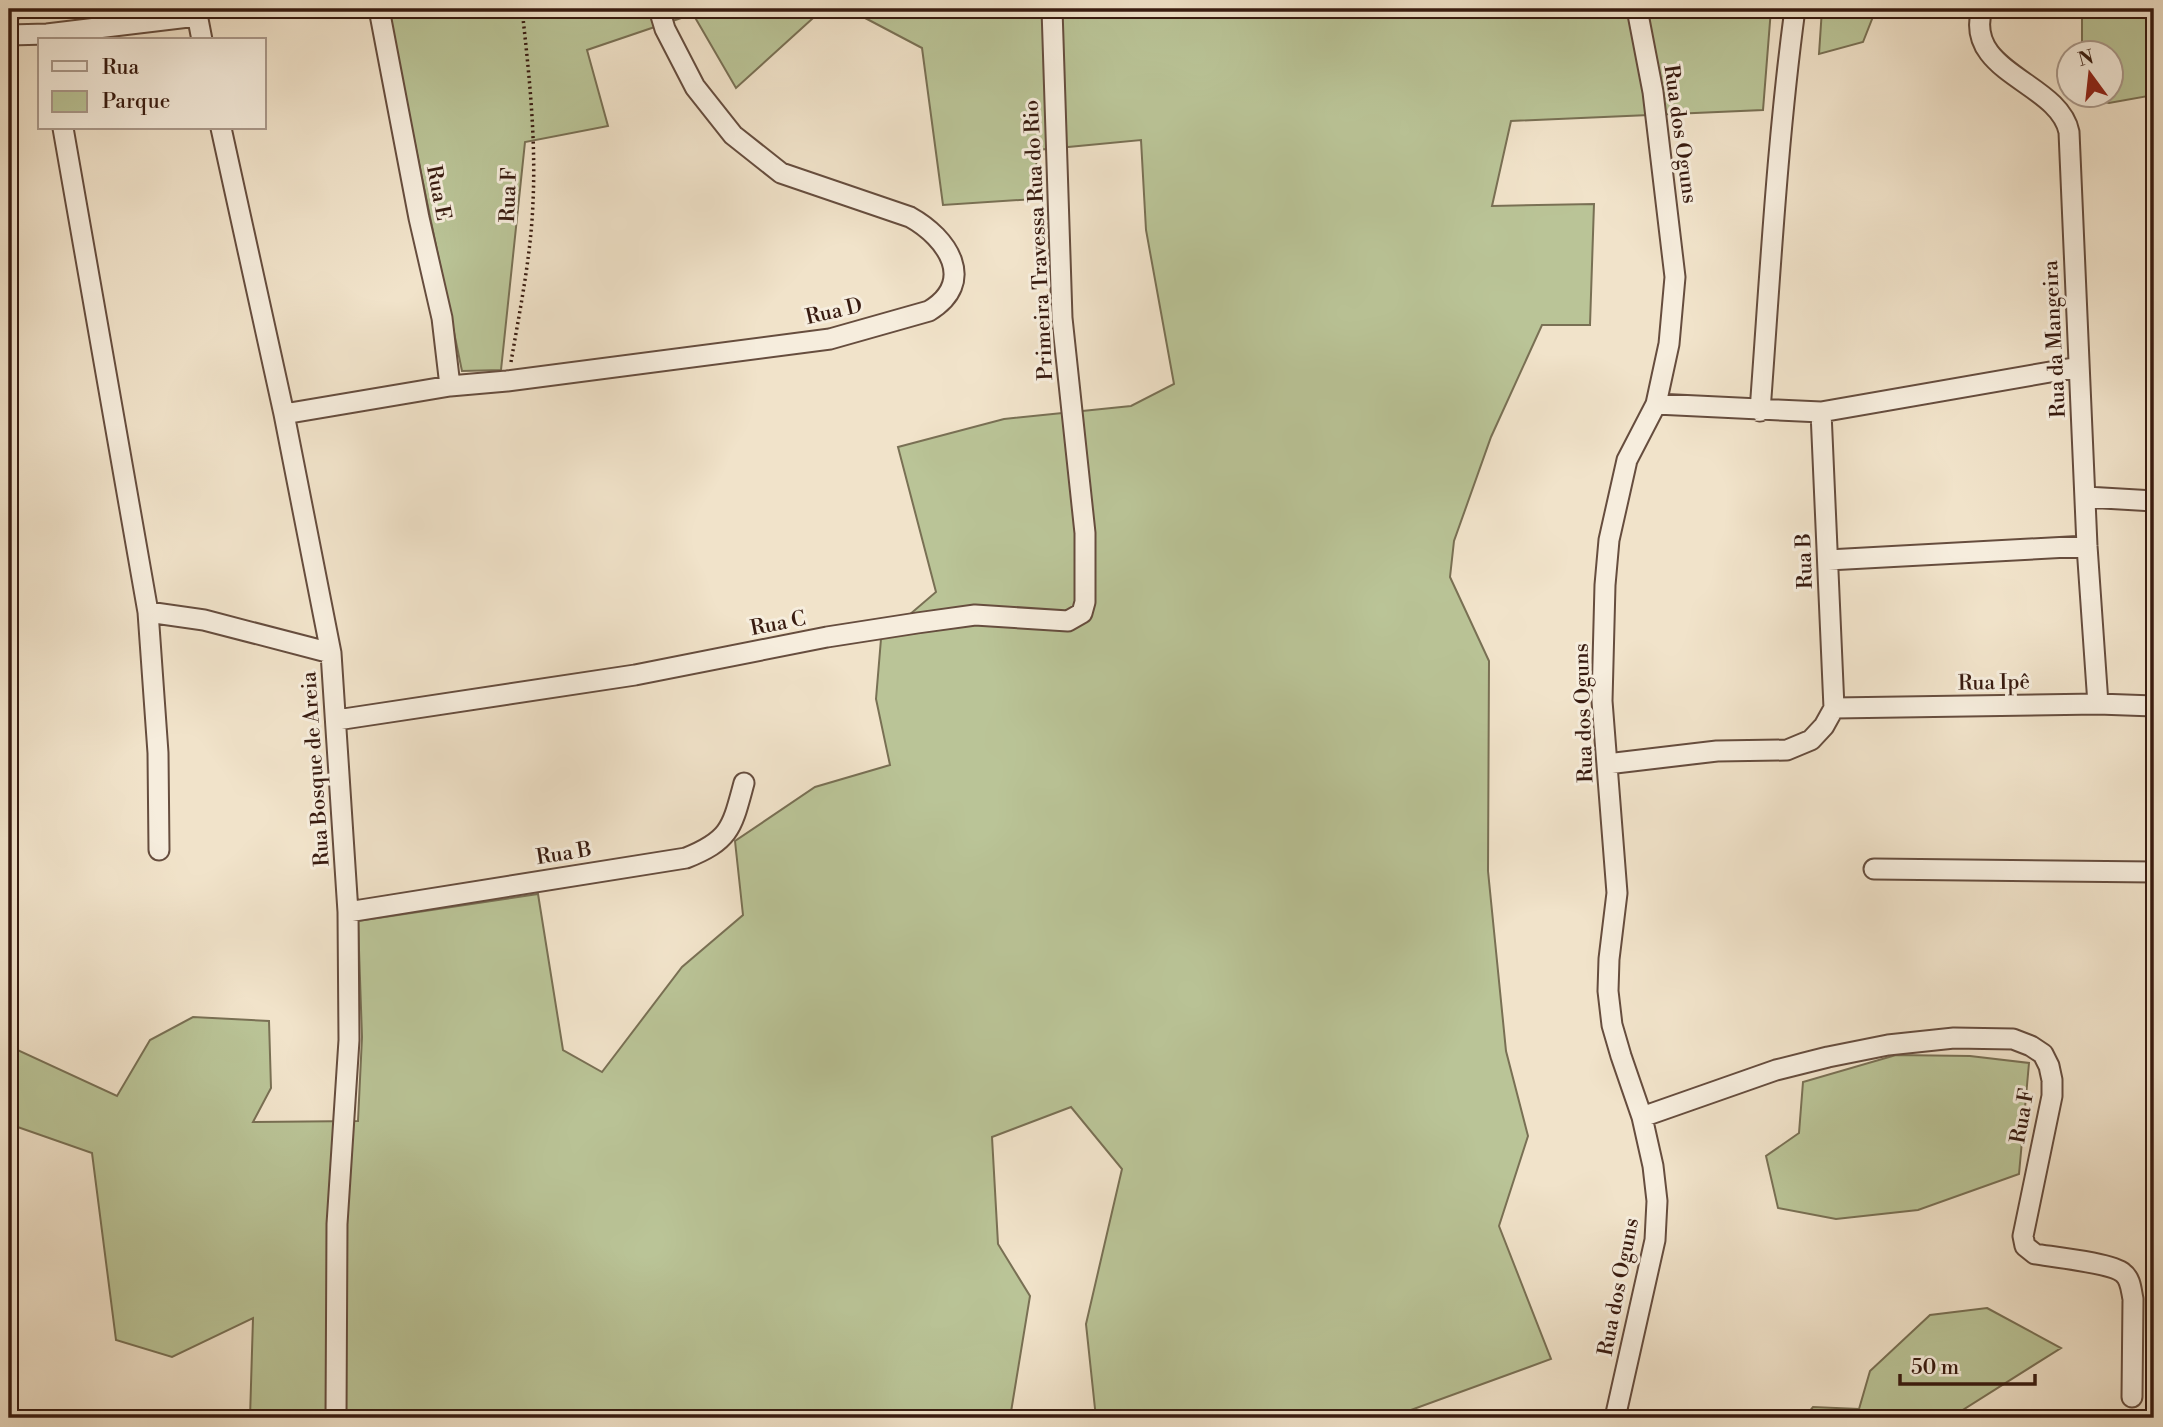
<svg xmlns="http://www.w3.org/2000/svg" width="2163" height="1427" viewBox="0 0 2163 1427" font-family="'Libre Bodoni',serif">
<rect width="100%" height="100%" fill="#f1e3ca"/>
<filter id="stains"><feTurbulence type="fractalNoise" baseFrequency=".00286" numOctaves="4"/><feColorMatrix values="0 0 0 0 .2 0 0 0 0 .09 0 0 0 0 .02 0 0 0 .5 -.17"/></filter>
<radialGradient id="worn" r=".72"><stop offset=".6" stop-color="#630" stop-opacity="0"/><stop offset="1" stop-color="#630" stop-opacity=".3"/></radialGradient>
<path fill="#bac497" stroke="#797054" stroke-width="2" d="M387,9h436l-87,79 -43,-74 -106,36 21,76 -83,16 -24,228 -39,1z
M848,9h923l-8,101 -252,11 -19,85 102,-2 -4,121h-48l-51,112 -37,104 -4,36 39,84 -1,210 18,180 22,85 -29,90 52,133 -162,59h-293l-10,-94 36,-155 -51,-62 -79,30 6,107 32,52 -20,122h-760l3,-100 -81,39 -56,-17 -24,-187 -83,-29v-78l108,50 33,-56 43,-23 76,4 2,67 -18,34 105,-1 4,-84 -4,-116 180,-27 25,156 39,22 80,-105 61,-52 -8,-74 80,-54 75,-22 -14,-66 5,-60 55,-47 -38,-145 106,-28 127,-13 43,-22 -28,-154 -5,-90 -104,10 -2,49 -92,6 -21,-157z
M1822,9h54l-13,33 -44,12z
M2082,9h72v86l-45,8 -27,-6v-2l28,-1v-42h-28z
M1896,1055l74,1 59,7 -10,111 -101,36 -82,9 -58,-11 -12,-52 33,-23 4,-51z
M1987,1308l74,40 -111,70h-146l9,-11 46,2 11,-38 60,-56z"/>
<g fill="none" stroke-linecap="round" stroke-linejoin="round">
<defs>
<path id="minor" d="M196,9l6,31
M379,9l40,209 23,100 8,68
M1982,9c-19,64 77,73 87,123l18,414 11,158
M9,14l4,-5
M9,35l38,-1 150,-18
M63,128l85,484 10,141 1,97
M221,128l63,286 47,239 17,259 1,128 -12,184 -1,194
M1656,404l165,8 258,-45
M1760,411c10,-134 17,-269 35,-402
M1821,412l13,296
M284,414l166,-28 57,-5 323,-42 99,-28c48,-29 19,-73 -19,-94l-129,-44 -48,-38 -38,-48 -30,-58 -6,-20
M2086,497l68,4
M1828,560l259,-14
M148,612l56,8 127,33
M1834,708l264,-4 56,2
M337,720l298,-45 192,-38 90,-14 58,-8 93,6 14,-8 3,-11v-69l-23,-215 -10,-309
M1607,764l110,-13 70,-1 24,-10 13,-14 10,-18
M1874,869l280,3
M348,912l338,-54c45,-18 46,-31 58,-75
M1642,1117l134,-47 52,-13 60,-12 66,-7 59,1 18,7 12,8 6,12 3,14v16l-29,140 2,10 10,8c18,3 77,9 88,19 8,6 8,17 10,26l-1,98
M1615,1418l40,-178 2,-39 -4,-35 -11,-49 -21,-61 -9,-31 -4,-34 1,-32 8,-66 -15,-192 3,-116 4,-45 18,-80 29,-56 13,-60 6,-67 -22,-185 -16,-83"/>
</defs>
<use href="#minor" stroke="#664d3e" stroke-width="23"/>
<path stroke="#381b10" stroke-width="3.5" stroke-dasharray="2 3.5" stroke-linecap="butt" d="M511,362c9,-53 20,-106 22,-160 3,-65 -4,-129 -11,-193"/>
<use href="#minor" stroke="#f6eddd" stroke-width="19"/>
</g>
<g text-anchor="middle" dominant-baseline="central" stroke-width="6" stroke-linejoin="round" paint-order="stroke">
<g font-size="21" fill="#381b10" stroke="#f6eddd">
<text transform="translate(1680 134) rotate(82)">Rua dos Oguns</text>
<text transform="translate(438 193) rotate(79)">Rua E</text>
<text transform="translate(509 195) rotate(-88)">Rua F</text>
<text transform="translate(1039 240) rotate(-93)">Primeira Travessa Rua do Rio</text>
<text transform="translate(834 312) rotate(-13)">Rua D</text>
<text transform="translate(2055 339) rotate(-93)">Rua da Mangeira</text>
<text transform="translate(1805 561) rotate(-92)">Rua B</text>
<text transform="translate(778 624) rotate(-11)">Rua C</text>
<text transform="translate(1994 683) rotate(-1)">Rua Ipê</text>
<text transform="translate(1584 713) rotate(-92)">Rua dos Oguns</text>
<text transform="translate(316 769) rotate(-94)">Rua Bosque de Areia</text>
<text transform="translate(564 854) rotate(-9)">Rua B</text>
<text transform="translate(2023 1116) rotate(-80)">Rua F</text>
<text transform="translate(1619 1287) rotate(-79)">Rua dos Oguns</text>
</g>
</g>
<rect width="2163" height="1427" fill="none" stroke="#f1e3ca" stroke-width="35"/>
<rect x="10" y="10" width="2142" height="1406" fill="none" stroke="#381b10" stroke-width="3.5"/>
<rect x="18" y="18" width="2128" height="1392" fill="none" stroke="#381b10" stroke-width="2"/>
<rect x="38" y="38" width="228" height="91" fill="#f6eddd" stroke="#aa998b" stroke-width="2"/>
<rect x="52" y="61" width="35" height="10" fill="#f6eddd" stroke="#aa998b" stroke-width="2"/>
<text x="102" y="74" font-size="21" fill="#381b10">Rua</text>
<rect x="52" y="91" width="35" height="21" fill="#bac497" stroke="#aa998b" stroke-width="2"/>
<text x="102" y="108" font-size="21" fill="#381b10">Parque</text>
<g transform="translate(2090 74) rotate(345)"><circle r="33" fill="#f6eddd" stroke="#aa998b" stroke-width="2"/>
<path d="M0-5L12 26L0 18L-12 26Z" fill="#8f2418"/>
<text y="-10" font-size="19" font-weight="bold" text-anchor="middle" fill="#381b10">N</text>
</g>
<path d="M1900 1374v10h135v-10" fill="none" stroke="#381b10" stroke-width="3.5"/>
<text x="1911" y="1374" font-size="21" fill="#381b10" stroke="#f6eddd" stroke-width="5" paint-order="stroke">50 m</text>
<rect width="100%" height="100%" filter="url(#stains)"/>
<rect width="100%" height="100%" fill="url(#worn)"/>
</svg>
